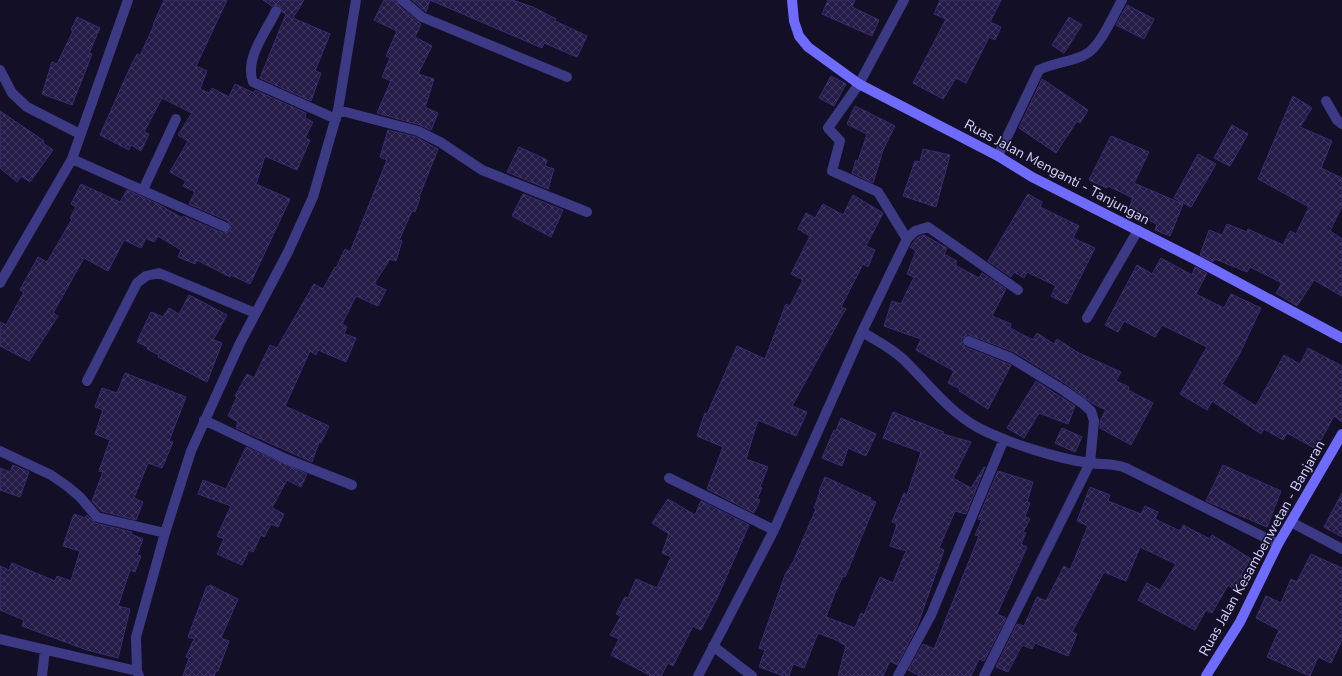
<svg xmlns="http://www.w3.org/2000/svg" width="1342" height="676" viewBox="0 0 1342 676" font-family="'Nunito Sans',sans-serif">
<defs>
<pattern id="building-cross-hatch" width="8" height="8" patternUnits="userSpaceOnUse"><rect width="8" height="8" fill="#241b47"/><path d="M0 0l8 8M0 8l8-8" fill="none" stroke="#433b63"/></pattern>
</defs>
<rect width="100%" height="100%" fill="#130f26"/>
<path fill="url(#building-cross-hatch)" stroke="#3b2d73" d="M164,0h63l-31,66 11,5 -7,18 9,4 3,-5 17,9 6,-13 19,9 1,-3 51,23 -1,5 8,4 -8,16 5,2 -13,30 -32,-14 -9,28 34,15 -40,85 -19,-9 -1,2 -33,-17 -2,4 -17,-7 3,-7 -23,-14 -4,6 -8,-4 -5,10 -17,-8 -16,31 -24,-13 -31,55 5,3 -29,45 -29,-15v-24l6,3 18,-33 -4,-2 18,-33 9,5 25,-43 -2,-1 6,-11 -5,-3 10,-20 39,18 7,-12 33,15 22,13 1,-2 40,17 5,-1 3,-3 -1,-5 -2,-3 -39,-17 6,-12 -12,-6 3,-5 -16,-9 18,-31 -10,-6 14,-22 -30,-15 -18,34 5,2 -8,17 -10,-6 -2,5 -29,-15 28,-63 9,-18 3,2 14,-31h-1z
M263,0h41l-11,18 37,16 -15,37 6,2 -10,28 -51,-23 26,-64 -4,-2 -3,-7 -7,1z
M384,0h12l2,5 23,19 -6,13 17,9 -14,28 16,5 -9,28 13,6 -7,17 -11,-5 -43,-12 14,-32 -9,-4 8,-19 -4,-2 11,-25 -23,-11z
M412,0h100l21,7 23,12 -1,2 32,15 -10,21 -33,-14 -2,5 -112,-48 -4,12z
M828,0h27l-3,7 27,13 -7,16 -50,-22z
M940,0h61l-11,22 11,5 -6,13 -6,-3 -23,46 -10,-5 -13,21 -30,-16 33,-64 -12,-5z
M1127,5l27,14 -10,20 -28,-14z
M77,17l23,11 -11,25 3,1 -20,51 -30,-11 10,-32 5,2 16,-33 -2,-1z
M1069,17l13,8 -18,28 -12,-8z
M831,76l15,8 -12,22 -15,-8z
M1042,79l46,31 -8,13 -3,-2 -21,32 -37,-25z
M1293,96l19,12 -12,19 32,14 -11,27 21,10v28l-12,25 12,8v57l-28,-16 -17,26 -21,-13 6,-10 -32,-16 -3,5 -32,-13 -2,3 -13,-7 9,-25 13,5 5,-11 20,8 1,-3 35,16 7,-14 6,3 13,-27 -51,-28z
M855,106l40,20 -12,24 -10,33 -21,-10 4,-13 2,1 9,-27 -20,-10z
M0,111l44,30 -1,2 10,7 -23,32 -9,-6 -4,6 -17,-14z
M1232,125l16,9 -18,32 -16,-8z
M388,130l28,7 22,12 -19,48 1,1 -5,14 -3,-1 -13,29 3,1 -6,20 -6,-2 -16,25 12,6 -8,16 -22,-10 -14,28 5,3 -3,7 12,4 -10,24 -28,-12 -2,5 -6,-4 -25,55 44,20 -8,17 -2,-1 -7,20 -76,-34 2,-6 -10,-6 9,-19 -2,-1 12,-22 7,4 16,-33 7,3 37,-64 9,5 12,-22 1,1 9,-19 5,3 37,-92 -7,-3z
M1111,136l38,16 -15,31 49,21 -13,32 -15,-6 2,-6 -29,-13 5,-13 -25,-12 -1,2 -18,-8z
M519,147l28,13 -2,6 9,3 -6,20 -41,-17z
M923,149l27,6 -14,52 -33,-11 12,-35 5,1z
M1198,154l18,10 -25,43 -17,-9z
M523,194l40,16 -12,27 -39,-21z
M1028,194l14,8 -2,5 39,19 -6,12 22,10 -28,56 -16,-8 5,-10 -29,-14 -3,6 -10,-6 -3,5 -23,-16z
M853,195l30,18 -17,33 9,4 -7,17 -5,-3 -22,43 5,2 -5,8 -49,89 15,6 -11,24 -38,-16 -12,39 22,8 -8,20 2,1 -5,11 3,1 -6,13 -47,-24 16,-42 -26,-11 8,-23 2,1 30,-68 28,13 21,-55 4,2 13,-26 -12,-6 19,-38 -12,-7 8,-16 9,5 8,-14 20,11z
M924,235l23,13 -3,6 13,7 -2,4 24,13 3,-5 24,16 -14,27 19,8 -1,4 23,12 4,-7 17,11 3,-5 20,13 44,20 -5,9 13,6 -1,3 25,13 -22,42 -31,-17v-7l6,-11 -14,-7 -26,-19 -52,-32 -44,-17h-3l-5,3v4l3,5 46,18 -23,44 -29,-18 1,-2 -12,-6 6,-12 -38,-21 5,-11 -37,-13 8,-25 9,3 13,-27 -7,-3 9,-23 -6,-4 8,-10z
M1161,258l31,17 3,-8 12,6 -11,21 28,14 7,-14 30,14 -22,47 -17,29 34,22 28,-51 16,9 8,-16 34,18v56l-8,-6 -18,33 -29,-16 -4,7 -19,-11 -3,5 -49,-33 -5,9 -27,-16 27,-47 -45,-22 -7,12 -31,-16 -6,11 -13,-7 32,-60 15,9z
M189,295l38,20 -14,25 9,3 -15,39 -49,-25 1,-2 -12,-6 1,-2 -11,-5 14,-30 12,5 6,-9 10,6z
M125,373l61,24 -17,44 4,1 -11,26 -14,-5 -14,35 9,4 -7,18 -35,-9 -9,-10 11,-29 -4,-1 11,-31 -15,-6 8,-24 -8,-3 7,-19 15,5z
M1036,381l39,25 -7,18 -29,-11 -15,25 -17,-10z
M893,412l51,20 -1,2 28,8 -18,36 18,10 13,-21h1l-19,47 -11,-3 -16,37 5,2 -27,77 -20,38 -7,-4 -7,15h-45l8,-30 -10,-6 -18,-7 -14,35 -11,-4 -4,12h-5l-25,-9 6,-17 -6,-2 26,-73 8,-13 23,-53 -2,-1 6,-16 -1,-1 6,-14 46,21 -1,2 6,2 -31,75 -2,-1 -8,17 -9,24 29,11 6,-15 3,2 16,-38 13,6 13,-32 -16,-5 7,-22 -5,-2 12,-29 3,2 14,-43 -38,-14z
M841,418l35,16 -10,22 -18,-8 -6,18 -20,-8 12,-28 2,1z
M1062,428l20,9 -7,15 -20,-9z
M246,447l61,27 -6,13 -14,-7 -15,28 12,6 -6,13 -7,-3 -7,13 -3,-2 -8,17 -4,-2 -7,15 -25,-11 7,-15 -7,-3 14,-30 -33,-12 5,-14 23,9z
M13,465l16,7 -9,25 -20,-7v-22l10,4z
M1223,465l58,26 -14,36 -61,-26z
M998,471l35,11 -6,20 3,1 -5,13 5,3 -7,13 3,1 -5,11 6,3 -30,67 9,4 -22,43 -5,-2 -8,17h-51l-12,-6 15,-26 11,5 45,-113 -4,-1 7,-15 -4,-1z
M1090,487l20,8 -2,6 33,13 4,-8 13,6 -3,7 25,12 3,-6 27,14 2,-4 39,24 -10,16 2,2 -8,13 -7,-5 -16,28 -6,-3 -11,20 -57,-30 9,-17 13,7 16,-26 -36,-17 -14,34 -22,-9 -32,60 5,2 -9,22 -33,-13 -3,6 -10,-4 -14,27 -12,-5 21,-43 7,2 13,-29 9,4 18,-35 6,4 18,-44 -11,-5z
M1342,493v44l-18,-10z
M668,499l27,16 6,-14 48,24 -31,71 -17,34 -8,-4 -20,40 -5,-3 -7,13h-10l-40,-21 8,-16 -9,-4 11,-19 -5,-2 9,-17 3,1 8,-19 21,9 14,-31 -9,-4 7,-19 -17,-11z
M74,514l11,4 2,-3 8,8 37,9 -1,2 12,5 -6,16 4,1 -6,16 -5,-2 -12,36 12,3 -12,49 -31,-8 -65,-24 2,-6 -24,-10v-44l9,4 3,-7 43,18 2,-5 14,5 9,-30 -17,-5z
M1311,554l31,14v72l-11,23 -13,-6 -8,19 -43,-19 12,-27 -23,-12 10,-22 15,7 10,-24 6,3z
M210,585l28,14 -17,39 8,3 -11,30h-2l-2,5h-31l6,-18 -3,-1 8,-18 -6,-2 19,-51 2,1z"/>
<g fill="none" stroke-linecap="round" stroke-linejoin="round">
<path stroke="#3d3a85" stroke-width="10" d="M402,0l20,17 145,60
M904,0l-45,84 -31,44 12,13 -8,30 46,21 29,47
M276,11c-10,21 -32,48 -23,71l83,37
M0,70l12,23 15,14 53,27
M1326,101l11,19 5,4
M338,110l80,21 22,11 42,28 105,42
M998,156l41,-86c16,-8 34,-8 47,-16 14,-7 28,-40 36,-54
M72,159l153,68
M143,190l33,-71
M0,283l72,-124 56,-159
M1087,318l51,-88
M862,332c14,8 29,16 41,27 23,22 45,52 74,68 28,15 81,32 113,36 14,2 23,0 36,5l152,76
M968,341l43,17 52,32 19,13 9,8 3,10 -4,42 -106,213
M87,381l50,-98 9,-7 13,-3 96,40
M204,420l82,39 66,26
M0,451l51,24 16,11 13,11 17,20 68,16
M669,478l105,52
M1291,522l51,27
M0,639l137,32
M713,646l39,30
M42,676l3,-26
M139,676l-2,-5 -1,-34 29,-104 26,-82 49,-108 48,-91 25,-55 25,-87 18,-110
M698,676l76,-146 88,-198 45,-93 8,-8 13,-4 90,63
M898,676l33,-61 73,-176"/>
<path stroke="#6f6bff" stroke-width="10" d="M792,0l2,21 5,15 9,11 51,37 139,72 34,21 166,84 144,77
M1206,676l34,-54 38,-78 64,-110"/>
</g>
<g text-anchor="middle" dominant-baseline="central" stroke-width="3" stroke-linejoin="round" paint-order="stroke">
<g font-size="14" fill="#d9d4ff" stroke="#130f26">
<text transform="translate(1057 172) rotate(28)">Ruas Jalan Menganti - Tanjungan</text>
<text transform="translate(1262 548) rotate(-61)">Ruas Jalan Kesambenwetan - Banjaran</text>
</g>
</g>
</svg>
